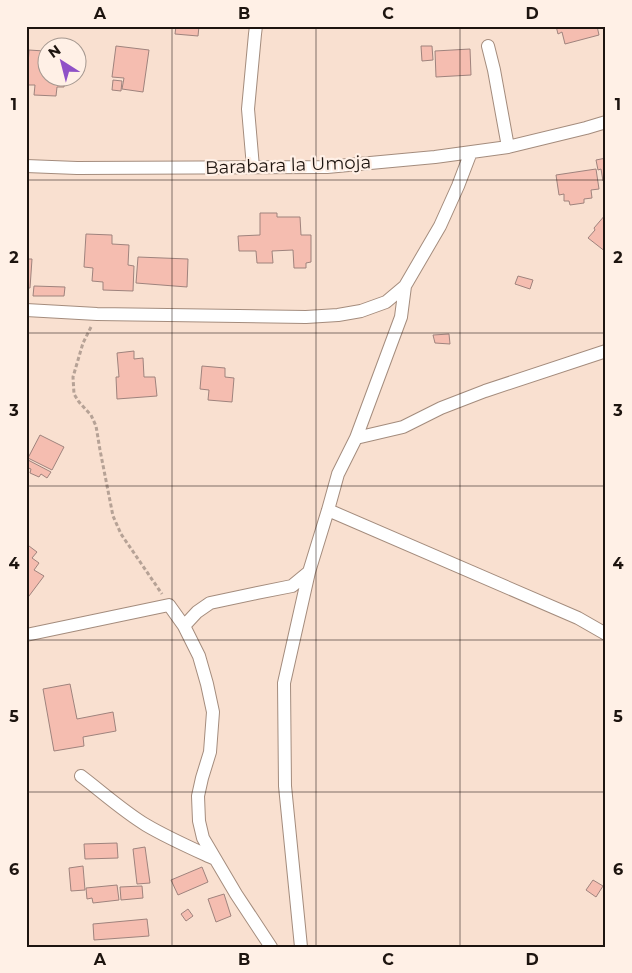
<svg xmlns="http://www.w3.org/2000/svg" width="632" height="973" viewBox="0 0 632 973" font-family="Montserrat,sans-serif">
<rect width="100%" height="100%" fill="#f9e0d0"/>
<path fill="#f5bdb0" stroke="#9f837d" d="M176,26h23l-1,10 -23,-2z
M556,26h41l2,9 -34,9 -3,-12 -4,2z
M116,46l33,4 -6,42 -21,-3 2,-11 -12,-1z
M421,46h11l1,14 -11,1z
M470,49l1,26 -35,2 -1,-26z
M29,50l15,1v3h4v24h17l-1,9h-7l-1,9 -22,-1 1,-10h-9v-21l2,1z
M113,80l9,1 -1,10 -9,-1z
M606,158v22l-3,1 -2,-12 -3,1 -2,-10z
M596,169l3,20 -8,1 1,8 -8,1v4l-14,2 -1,-4h-5v-7l-5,1 -3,-20z
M260,213h17v4h23l1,18h10v27l-5,1v5h-12l-1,-18 -21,1 1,12h-16l-1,-12h-17l-1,-15 22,-1z
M606,214v38l-18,-14 7,-8 -1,-2z
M86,234l26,1v9l17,1 -1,20 6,1 -1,25 -30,-1v-8l-11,-1 1,-13 -9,-1z
M138,257l50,2 -1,28 -51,-4z
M26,259h6l-2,29h-4z
M518,276l15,4 -3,9 -15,-5z
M34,286l31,1 -1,9h-31z
M449,334l1,10 -15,-1 -2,-8z
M134,351v8l9,-1 1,19h11l2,19 -40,3 -1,-22h3l-2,-24z
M202,366l23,2v9l9,1 -2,24 -24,-2 1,-10 -9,-1z
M40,435l24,12 -12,23 -24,-12z
M28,460l23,12 -4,6 -6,-4 -2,3 -9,-4 1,-4 -5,-2v-4z
M29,546l8,6 -5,6 7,5 -5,7 10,6 -18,24v-51z
M70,684l7,35 36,-7 3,19 -33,6 1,9 -30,5 -11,-62z
M117,843l1,15 -33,1 -1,-15z
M145,847l5,36 -13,1 -4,-35z
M83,866l2,24 -14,1 -2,-23z
M202,867l6,15 -30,13 -7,-15z
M593,880l10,6 -7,11 -10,-7z
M117,885l2,15 -26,3 -1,-5 -5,1 -1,-11z
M142,886l1,12 -22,2 -1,-13z
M224,894l7,22 -15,6 -8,-23z
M188,909l5,7 -7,5 -5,-7z
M147,919l2,17 -55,4 -1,-16z"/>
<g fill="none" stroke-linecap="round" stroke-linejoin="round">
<defs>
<path id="minor" d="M488,46l6,24 14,77
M26,166l51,2 250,-1 108,-10 73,-10 78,-19 20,-6
M253,167l-5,-58 7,-75 1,-8
M26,310l71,4 209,3 32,-2 23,-4 25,-9 19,-16 35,-60 18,-40 13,-34
M356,438l45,-121 4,-31
M328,510l250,108 28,16
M184,626l13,-14 13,-9 47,-10 35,-7 17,-14 19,-62 10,-36 18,-36 47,-11 38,-19 44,-17 121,-40
M26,635l143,-30 15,21 15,30 8,28 6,28 -3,40 -8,26 -4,18 1,25 4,17 33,56 35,53
M81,776c21,16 42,35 65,49 22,13 45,23 69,34
M301,947l-16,-161 -1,-103 25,-111"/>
</defs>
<use href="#minor" stroke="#a48c7d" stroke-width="14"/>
<path stroke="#b6a296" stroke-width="3" stroke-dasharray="4 2.5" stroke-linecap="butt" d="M91,327l-8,16 -10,34 1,17 5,8 12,13 5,11 4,24 13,66 8,18 41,60"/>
<use href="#minor" stroke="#fff" stroke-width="12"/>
</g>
<path fill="none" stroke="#1d140f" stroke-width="1" stroke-opacity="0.55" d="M172,26v921M316,26v921M460,26v921M26,180h580M26,333h580M26,486h580M26,640h580M26,792h580"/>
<g text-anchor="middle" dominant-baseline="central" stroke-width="4.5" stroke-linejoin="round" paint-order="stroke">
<g font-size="18" fill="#1d140f" stroke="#fff0e6">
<text transform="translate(288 165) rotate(-2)">Barabara la Umoja</text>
</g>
</g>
<rect width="632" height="973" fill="none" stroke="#fff0e6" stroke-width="55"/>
<g transform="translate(62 62) rotate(324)"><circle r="24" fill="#fff0e6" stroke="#a59890"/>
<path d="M0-4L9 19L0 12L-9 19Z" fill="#8f51c7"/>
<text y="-8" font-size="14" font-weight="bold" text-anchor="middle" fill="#1d140f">N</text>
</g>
<rect x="28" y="28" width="576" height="918" fill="none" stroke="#1d140f" stroke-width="2"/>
<g font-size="16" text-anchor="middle" font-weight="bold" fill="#1d140f">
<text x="100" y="19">A</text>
<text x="244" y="19">B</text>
<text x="388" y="19">C</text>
<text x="532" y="19">D</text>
<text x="14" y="110">1</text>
<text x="618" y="110">1</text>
<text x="14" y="263">2</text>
<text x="618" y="263">2</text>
<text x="14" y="416">3</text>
<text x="618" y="416">3</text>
<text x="14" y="569">4</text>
<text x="618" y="569">4</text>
<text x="14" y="722">5</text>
<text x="618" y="722">5</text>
<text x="14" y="875">6</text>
<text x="618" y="875">6</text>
<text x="100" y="965">A</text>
<text x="244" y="965">B</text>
<text x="388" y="965">C</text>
<text x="532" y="965">D</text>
</g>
</svg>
